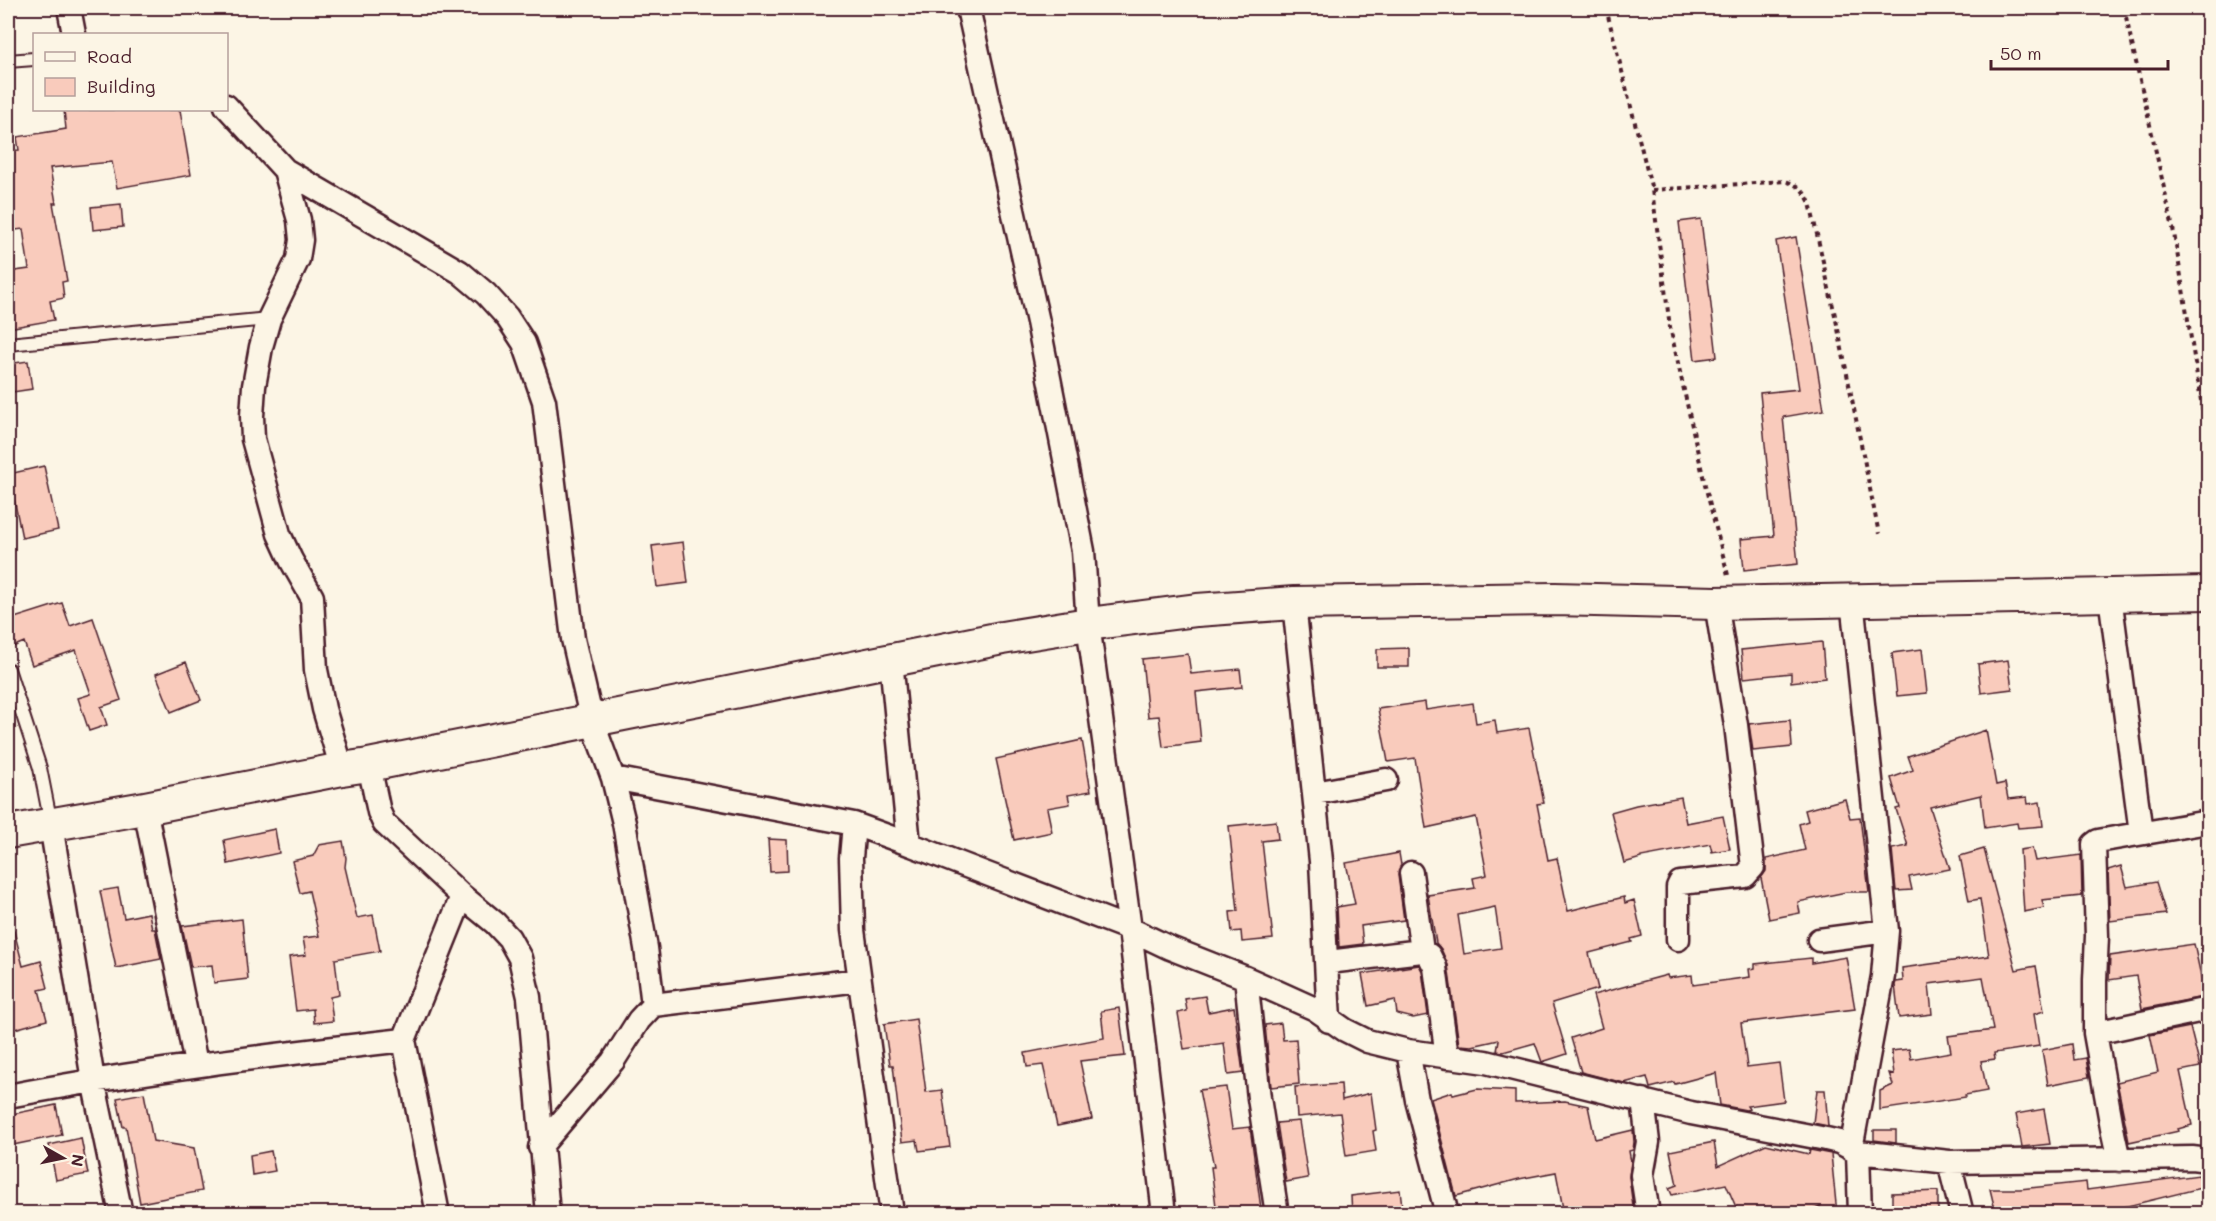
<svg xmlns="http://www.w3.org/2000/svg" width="2216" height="1221" viewBox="0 0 2216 1221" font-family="Mali,sans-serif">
<rect width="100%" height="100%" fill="#fcf5e5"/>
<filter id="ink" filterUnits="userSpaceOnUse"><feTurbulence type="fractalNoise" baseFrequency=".0167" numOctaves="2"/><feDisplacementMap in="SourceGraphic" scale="12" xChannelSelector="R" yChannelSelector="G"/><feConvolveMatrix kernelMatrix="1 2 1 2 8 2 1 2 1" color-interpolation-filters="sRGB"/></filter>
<g filter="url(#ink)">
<path fill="#f9cbbc" stroke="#4a1f2b" stroke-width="1.5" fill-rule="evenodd" d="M64,110h116l11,65 -74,13 -5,-26 -62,6 6,35h-3l14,78 -5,1 2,16 -14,3 4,19 -46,8v-56l21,-3 -6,-40 -15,2v-80l11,-1 -2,-13 49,-8z
M121,204l2,23 -30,3 -2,-23z
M1701,219l16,138 -22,3 -16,-138z
M1796,237l28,173 -41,7 15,147 -54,6 -3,-31 33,-3 -14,-143 39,-4 -23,-148z
M28,361l4,28 -19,3 -5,-28z
M44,466l14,64 -36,8 -13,-64z
M683,542l5,41 -31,4 -5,-41z
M62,603l8,23 23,-8 28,82 -20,7 6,18 -18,6 -11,-33 13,-4 -15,-44 -44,15 -8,-23 -16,7v-29z
M1822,642l3,36 -34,4v-9l-47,5 -3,-28z
M1409,648v19h-32v-18z
M1922,649l5,44 -30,3 -5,-43z
M1188,654l3,20 49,-5 2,18 -46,5 5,50 -38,5 -4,-31 -11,1 -6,-58z
M2008,660l4,29 -31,4 -3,-29z
M186,662l15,38 -30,12 -15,-38z
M1425,702l1,8 47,-7 3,20 19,-3 2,13 32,-5 15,75 -7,1 11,56 9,-2 11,53 56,-14 1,6 9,-3 8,36 -11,3 1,3 -43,11 9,36 -46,14 15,51 -25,8 -7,-19 -32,9 -6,-1 2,-11 -27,6 -13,-1 -11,-80 -7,-16 -5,-6 -8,-48 47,-7 -2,-10 14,-3 -11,-58 -50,11 -11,-70 -27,4 -10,-53zM1495,907l6,41 -37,6 -6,-39z
M1790,720l2,27 -39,4 -4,-27z
M1986,730l10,55 9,-2 3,16 19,-2 1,7 12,-2 3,24 -25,2 -1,-5 -32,5 -4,-33 -51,12 20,62 -41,8 3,13 -16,1 -4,-42 16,-3 -12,-37 4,-1 -9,-30 22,-8 -5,-14z
M1082,740l9,51 -23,4 2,9 -23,4 5,24 -38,8 -18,-81z
M1681,797l5,26 37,-7 7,33 -18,3 -2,-8 -69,13v1l-17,5 -13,-51 25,-7z
M1845,799l5,19 10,-1 9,75h-23l-48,10 2,11 -31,6 -8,-41 5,-7v-12l39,-9 -6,-26 9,-3 -3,-11z
M1276,821l2,18 -16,2 11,98 -31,3 -1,-11 -9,1 -2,-20 8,-1 -9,-85z
M275,829l4,24 -51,11 -4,-24z
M768,839l19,1 1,31 -18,1z
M343,841l3,17 -1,9 12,51 16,-3 7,36 -45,8 4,36 -9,2 3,24 -19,2 -1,-14 -17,2 -7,-54 17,-2 -3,-17 16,-2 -10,-45 -9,2 -8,-32 21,-5 6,-11z
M2032,848l3,13 46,-6 1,41 -40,4 2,8 -20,4 -4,-62z
M1984,849l32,121 20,-4 8,45 -10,3 5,32 -45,7 1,6 -14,2 6,30 -22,4 1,2 -86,13v-19l13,-6 -4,-12 5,1 -3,-23 18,-2 2,10 40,-7 -3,-16 45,-6 -10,-53 -54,7 3,30 -33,4 -4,-33 1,-3 7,-1 -1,-13 87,-12 -9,-57 -11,2 -9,-45z
M1399,853l2,12 -3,10 6,45 -43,6 2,18 -24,3 -2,-40 18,-3 -9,-41z
M2121,866l6,21 29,-5 10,32 -56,7 -2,-51z
M118,888l6,30 25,-5 3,16h3l6,30 -45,9 -16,-77z
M242,919l6,60 -34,4 -2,-18 -21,2 -9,-41z
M14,931l9,35 18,-5 7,27 -9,2 8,30 -36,10 -3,-16v-82z
M2194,944l8,37 6,-2v17l-66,13 -6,-33 -27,4 1,-24z
M1846,957l9,52 -114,14 6,44 32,-4 5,38 -37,5 2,3 -3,1 -26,-5 -4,-32 -41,11 -1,-2 -24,6 -3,-11 -23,6 -43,-11 -10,-34 31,-10 -9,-33 74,-20 1,3 24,-3 1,10 57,-8 -1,-8 6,-1v-4l56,-6v5z
M1419,965l3,6 6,44 -15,3 -16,-4 -2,-14 -27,6 -6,-32z
M1205,996l3,16 26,-5 9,66 -15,2 -4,-32 -40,6 -6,-36 9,-2 -2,-12z
M1119,1008l6,48 -45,5 12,58 -35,7 -14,-61 -16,2 -2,-14 79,-15 -3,-27z
M916,1019l10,73 16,-2 8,57 -31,4 -2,-11 -15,2 -9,-77h-3l-6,-41z
M1281,1023l2,17 13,-1 3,45 -28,3 -6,-62z
M2190,1027l10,40 -20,4 12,54 -14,4 1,2 -50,11 -12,-60 41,-10 -8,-37z
M2072,1044l2,16 12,-2 3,19 -41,8 -6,-35z
M1341,1084l1,16 29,-7 5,37 -3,1 3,20 -30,5 -6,-43 -43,4 -2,-30z
M1226,1087l6,42 18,-2 11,82 -44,5 -6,-47h3l-15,-77z
M1477,1089l38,2v12l50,-2 23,5 7,33 38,-9 1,12 -1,8 -4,1 2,11 -2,15 5,37h-70l-8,-42 -37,7 -63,17 -25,-97 21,-7 1,3z
M1817,1090h8l3,36 -15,-3z
M144,1093l9,48 41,7 8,43 -62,12 -14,-76h-3l-6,-29z
M56,1105l6,30 -54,11v-31z
M2044,1109l6,35 -28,3 -6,-33z
M1299,1121l9,57 -22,4 -9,-59z
M1874,1130h22v13l-22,-3z
M81,1138l7,36 -32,6 -7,-35z
M1714,1142l4,24 48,-22 43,10 1,-4 21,4 6,60h-14l-3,-7 -17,7h-64l-13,-30 -54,11 -3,-7 8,-3 -7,-34z
M271,1151l4,20 -23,4 -2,-20z
M2199,1175l2,13 -94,23v3h-111l-6,-25h30l66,-7 1,8z
M1400,1190l3,24h-51l-1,-18z
M1938,1191v23h-46v-21z"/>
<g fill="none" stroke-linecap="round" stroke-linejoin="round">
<defs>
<path id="lane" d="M8,61l26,-2
M8,344l261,-25
M8,669l32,99 11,56"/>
<path id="street" d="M69,8l5,26
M968,8l70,314 45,229 5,73 42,305 34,285
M226,106l59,64 175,102 26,22 21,23 17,26 20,58 29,238 19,82 21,57 11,45 22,125 7,57 -14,15 -26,41 -73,86
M285,170l14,50 2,20 -3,19 -29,60 -8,28 -7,39 -2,30 1,23 26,95 12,26 21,37 4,73 8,39 18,60
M2110,596l31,237
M1294,603l27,258 8,160
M891,660l18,184 221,85 40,19 76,30 69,31 30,21 22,11 41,10 78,11 205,51 135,26 13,3 19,10 91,10 243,-4 16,2
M369,765l10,47 5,11 78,73 33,27 14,15 11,20 9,39 19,217
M613,778l241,46 55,20
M1315,793l71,-13
M145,808l51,256
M854,824l-3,34 2,72 39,284
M51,825l42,255 28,134
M1411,873l11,78
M1678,939v-52l2,-4 65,-7 8,-9 -17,-142 -20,-122
M1819,940l68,-9
M1328,962l94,-11 7,4 6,12 12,90
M1246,978l13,120 18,116
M653,1005l206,-25
M2095,1033l113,-24
M404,1040l34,174
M1408,1051l9,49 30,114
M8,1096c131,-25 263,-41 396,-56l58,-144
M1643,1100l5,42 -6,33 6,39
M1851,1149l32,-173 4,-45 -35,-331
M1858,1152l2,62
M2119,1160l-6,-27 -18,-100v-53l2,-44 -3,-92 4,-3 110,-19
M1949,1162l13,52"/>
<path id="secondary" d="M8,832l137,-24 197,-39 27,-4 633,-127 86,-14 109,-14 97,-7 261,-4 161,4 492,-10"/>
</defs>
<use href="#lane" stroke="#4a1f2b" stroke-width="16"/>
<use href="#street" stroke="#4a1f2b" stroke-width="27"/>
<use href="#secondary" stroke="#4a1f2b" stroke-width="36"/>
<path stroke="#4a1f2b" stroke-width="4" stroke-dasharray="4.5 4.5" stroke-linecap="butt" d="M1606,8l46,182 18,137 35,158 23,90
M2124,8l50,225 34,211
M1652,190l133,-9c13,4 19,9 25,22l28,126 41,205"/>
<use href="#lane" stroke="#fcf5e5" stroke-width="12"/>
<use href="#street" stroke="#fcf5e5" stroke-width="22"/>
<use href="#secondary" stroke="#fcf5e5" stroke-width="32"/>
</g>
</g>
<rect width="2216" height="1221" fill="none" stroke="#fcf5e5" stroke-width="30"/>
<rect x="15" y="15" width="2186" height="1191" fill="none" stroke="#4a1f2b" stroke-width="2" filter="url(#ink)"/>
<rect x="33" y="33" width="195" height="78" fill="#fcf5e5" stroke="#b59f9b" stroke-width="1.5"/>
<rect x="45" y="52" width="30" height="9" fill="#fcf5e5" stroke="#b59f9b" stroke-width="1.5"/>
<text x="87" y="63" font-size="18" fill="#4a1f2b">Road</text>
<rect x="45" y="78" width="30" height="18" fill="#f9cbbc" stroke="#b59f9b" stroke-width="1.5"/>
<text x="87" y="93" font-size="18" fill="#4a1f2b">Building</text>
<g transform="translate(63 1158) rotate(99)" stroke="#fcf5e5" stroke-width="4.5" paint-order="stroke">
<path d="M0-4.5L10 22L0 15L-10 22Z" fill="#4a1f2b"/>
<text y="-9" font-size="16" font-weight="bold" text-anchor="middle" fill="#4a1f2b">N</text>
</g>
<path d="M1991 60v9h177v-9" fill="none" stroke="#4a1f2b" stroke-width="3"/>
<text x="2000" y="60" font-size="18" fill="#4a1f2b" stroke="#fcf5e5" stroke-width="4.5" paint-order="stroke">50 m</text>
</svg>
